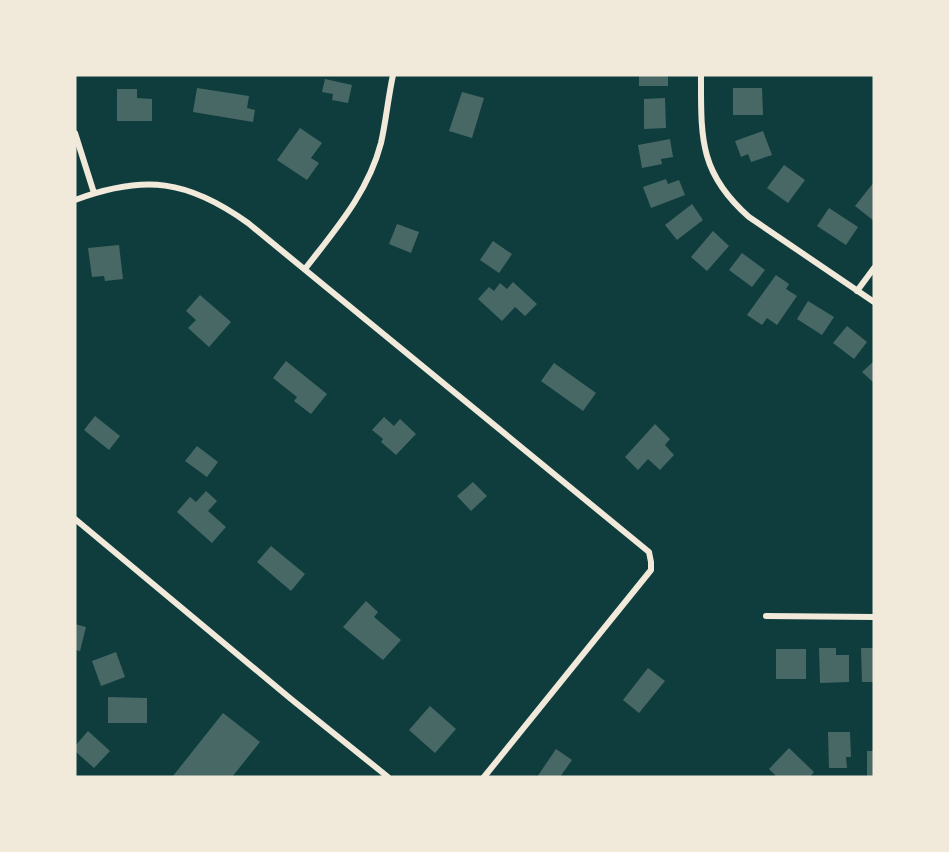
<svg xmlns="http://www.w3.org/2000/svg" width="949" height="852" viewBox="0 0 949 852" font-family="Mulish,sans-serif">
<rect width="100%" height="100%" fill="#0f3d3e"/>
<path fill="#486865" d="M639,75h29v11h-29z
M325,79l27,6 -4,18 -16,-3 1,-6 -11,-2z
M197,88l52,8 -2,12 8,2 -2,12 -60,-10z
M733,88h29l1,27h-30z
M117,89h20v9l15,1v22h-35z
M462,92l22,6 -12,40 -23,-7z
M665,98l1,30 -22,1v-30z
M300,128l22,15 -11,15 8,5 -12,17 -30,-20z
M763,131l9,24 -21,7 -3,-8 -7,3 -6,-16z
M670,139l3,18 -12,2 1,5 -20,4 -4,-23z
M784,165l21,15 -17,23 -21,-15z
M666,179l2,5 11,-4 6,15 -34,13 -8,-21z
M874,182v39l-19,-15z
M692,204l11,16 -26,20 -12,-15z
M829,208l29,19 -12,18 -29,-19z
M397,224l22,8 -8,21 -22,-9z
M713,231l16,15 -22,25 -16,-14z
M493,241l19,13 -13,19 -19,-13z
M119,245l4,34 -18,2 -1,-5 -12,1 -4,-29z
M742,253l23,17 -13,17 -23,-17z
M776,275l13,9 -3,5 11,7 -20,29 -10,-7 -5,7 -15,-10z
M513,282l24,22 -12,12 -10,-9 -13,14 -24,-22 11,-12 5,4 6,-8 7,6z
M200,295l31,27 -22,25 -21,-19 8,-8 -10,-9z
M808,301l26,16 -12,18 -25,-16z
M847,326l20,16 -13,17 -21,-16z
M286,361l41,33 -16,20 -17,-13 3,-4 -24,-19z
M874,361v22l-12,-11z
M554,363l42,30 -13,18 -42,-30z
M95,416l25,20 -11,14 -25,-20z
M384,417l10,9 6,-7 16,15 -20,21 -15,-13 2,-3 -11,-9z
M655,424l15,15 -5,6 9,10 -14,15 -12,-11 -10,11 -13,-13z
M197,446l21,16 -11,15 -22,-16z
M473,482l14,14 -16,15 -14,-15z
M206,491l11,10 -9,10 18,16 -14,16 -35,-31 13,-15 6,5z
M271,546l34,28 -14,17 -34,-29z
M366,601l12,11 -4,5 27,23 -18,20 -40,-33z
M75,624l11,3 -6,24 -5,-1z
M819,648h17v7h13v27l-29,1z
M861,648h13v34h-12z
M776,649h30v30h-30z
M116,652l9,25 -24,9 -9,-25z
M648,668l17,13 -26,32 -16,-13z
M108,697l39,1v25h-39z
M430,706l26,23 -21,24 -26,-23z
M223,713l37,29 -28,35h-57l-2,-1z
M88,731l22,20 -16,17 -19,-17v-5z
M828,732h22l1,25h-5l1,11h-18z
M789,748l25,24 -4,5h-33l-8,-8z
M556,749l16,11 -12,17h-23z
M867,751h7v26h-7z"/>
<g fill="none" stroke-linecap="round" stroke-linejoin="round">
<path stroke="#f1e9da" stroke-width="6" d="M701,75c0,63 -2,98 48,142l125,85
M75,133l19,60
M75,200c70,-26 113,-20 173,23l401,329 2,10v8l-167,207
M305,269c30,-39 63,-76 76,-126 5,-22 7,-45 12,-68
M857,291l17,-23
M75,519l216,180 97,78
M766,616l108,1"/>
</g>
<rect width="949" height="852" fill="none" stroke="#f1e9da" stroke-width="153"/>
</svg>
